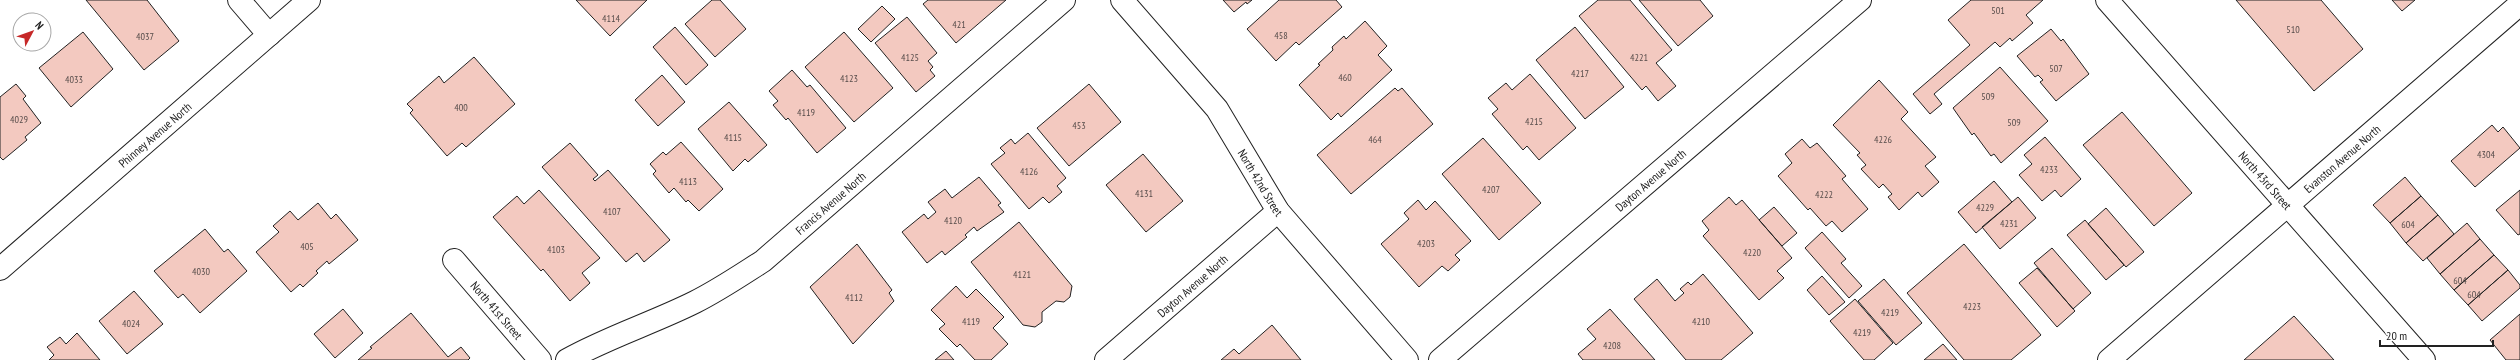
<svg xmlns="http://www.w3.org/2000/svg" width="2520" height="360" viewBox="0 0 2520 360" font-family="'PT Sans Narrow',sans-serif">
<rect width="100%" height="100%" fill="#fff"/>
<path fill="#f3c9c0" stroke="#222" d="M86,0h61l32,41 -35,29z
M576,0h71l-37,36z
M712,0h8l26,29 -31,28 -30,-33z
M928,0h78l-50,43 -33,-39z
M1223,0h29l-5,4 -1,-2 -12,10z
M1279,0h57l6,7 -43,38 -3,-3 -20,19 -29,-32z
M1598,0h32l42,50 -16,13 20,23 -18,15 -12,-15 -4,4 -63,-74z
M1639,0h61l13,16 -35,30z
M1971,0h72l-17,15 7,8 -21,18 -2,-3 -10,9 -5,-5 -61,52 8,10 -12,10 -17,-20 57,-49 -22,-25z
M2236,0h85l42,49 -49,42z
M2392,0h23l-13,11z
M882,6l13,13 -24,23 -13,-13z
M907,17l30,36 -9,8 5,6 -3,3 5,6 -19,16 -41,-49z
M1365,21l22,25 -9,9 14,15 -51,47 -3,-4 -7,7 -32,-35 21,-20 -2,-1 15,-14 -1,-3 12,-11 2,3z
M675,27l33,38 -22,20 -33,-38z
M1575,27l49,60 -39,32 -49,-59z
M2051,29l10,12 2,-2 26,35 -33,27 -16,-19 3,-2 -5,-5 -3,2 -18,-21z
M83,32l30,37 -42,38 -32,-39z
M844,32l49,56 -39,34 -49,-55z
M474,57l41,47 -49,43 -4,-4 -15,13 -37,-43 3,-3 -6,-6 32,-28 5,7z
M2000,67l48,54 -47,42 -7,-9 -3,2 -17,-23 -2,2 -19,-27z
M792,70l15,17 3,-2 36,43 -29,25 -29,-35 -2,2 -13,-15 5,-4 -9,-10z
M1530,74l46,54 -37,32 -12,-14 -4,4 -31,-36 6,-5 -10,-11 18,-15 6,7z
M662,75l23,27 -27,24 -23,-26z
M1879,80l29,32 -7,7 35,38 -11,9 14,16 -17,15 -4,-5 -19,18 -11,-13 4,-3 -9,-10 -4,4 -18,-19 5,-4 -9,-10 3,-2 -27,-28z
M16,84l10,12 -3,3 18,24 -16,14 2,3 -24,20 -3,-3v-60z
M1089,84l32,38 -52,44 -32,-38z
M1395,88l3,3 4,-3 31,36 -82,70 -34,-39z
M729,102l38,43 -19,17 -3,-3 -12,12 -35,-42z
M2122,112l70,81 -38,33 -71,-81z
M2492,125l6,7 5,-5 17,21 -45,39 -24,-26z
M1028,133l38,45 -9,8 5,6 -13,11 -6,-6 -14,12 -38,-45 14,-11 -5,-5 11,-9 4,5z
M2045,137l36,42 -20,18 -6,-7 -13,11 -23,-26 13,-11 -8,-9z
M1483,138l58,65 -42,37 -57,-66z
M1802,139l8,9 7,-5 29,33 -4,3 26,30 -26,23 -10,-11 -6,5 -16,-18 -2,2 -30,-34 14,-13 -7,-9z
M681,142l42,47 -24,22 -11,-11 -2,2 -12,-14 -5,5 -16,-19 3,-3 -6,-7 13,-12 3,3z
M570,143l28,32 -5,4 2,2 13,-11 62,70 -26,22 -7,-9 -11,9 -84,-95z
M1143,154l40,47 -37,31 -40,-47z
M979,177l22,26 -3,2 6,7 -27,19 -3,-4 -9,8 2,2 -22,18 -3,-4 -15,12 -25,-31 22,-18 4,5 8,-7 -8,-10 17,-13 7,9z
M2405,177l16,19 -31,27 -17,-18z
M1994,181l18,21 -36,31 -18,-21z
M539,190l61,68 -18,15 8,10 -20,18 -27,-32 -2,2 -48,-54 24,-21 7,8z
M2520,190v44l-2,1 -22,-25z
M2421,196l17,19 -32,28 -16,-20z
M1729,197l7,8 6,-5 50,58 -15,13 7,7 -25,22 -56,-64 6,-6 -7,-9z
M2018,197l18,21 -36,31 -18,-22z
M1418,200l8,10 9,-9 36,40 -16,14 5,5 -12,11 -6,-5 -23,21 -38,-43 28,-25 -5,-6z
M318,203l13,16 5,-5 22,26 -29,24 -2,-3 -11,10 2,2 -15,14 -3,-3 -9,8 -35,-40 23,-20 -6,-6 17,-15 8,9z
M1774,207l23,26 -15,13 -23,-26z
M2106,208l38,44 -18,15 -38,-43z
M2438,215l16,19 -31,27 -17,-18z
M2085,220l39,45 -18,15 -39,-45z
M1019,222l53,64 -2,11 -6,5 -8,-1 -14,11v10l-7,5 -12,-2 -52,-63z
M2467,223l13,16 -40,35 -13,-16z
M205,229l19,23 4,-3 19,22 -47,42 -17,-19 -5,4 -24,-27z
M1822,232l24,27 -5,4 21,23 -13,12 -44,-50z
M2480,239l14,16 -40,35 -14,-16z
M857,244l35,46 -3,3 5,8 -41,43 -43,-57z
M1964,244l77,91 -30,25h-47l-57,-67z
M2052,248l39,45 -18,16 -39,-46z
M2494,255l14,15 -40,35 -14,-15z
M2037,268l38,43 -18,16 -38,-44z
M2508,270l12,15v3l-38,33 -14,-16z
M1703,274l50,59 -32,27h-35l-52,-61 23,-20 18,22 9,-8 -4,-4 8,-7 3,3z
M1822,276l23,26 -16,13 -22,-25z
M1884,279l38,44 -26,22 -38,-44z
M956,286l11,12 9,-9 28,28 -11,11 15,16 -17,16h-16l-15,-16 -3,3 -18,-18 6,-5 -14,-14z
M134,291l29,33 -36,30 -28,-33z
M1855,299l38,44 -19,17h-10l-34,-39z
M343,309l20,24 -28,25 -21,-24z
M1610,309l45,51h-72l-5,-6 18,-15 -9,-10z
M411,313l37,44 13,-10 9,11 -2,2h-110l14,-12 -2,-1z
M2520,314v46h-14l-16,-20z
M2294,316l40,44h-90z
M1272,325l29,35h-80l13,-11 5,5z
M77,333l23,27h-51l5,-5 -7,-8 13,-10 6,7z
M1943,344l14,16h-33z
M946,351l8,9h-19z"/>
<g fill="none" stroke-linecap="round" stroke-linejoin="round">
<defs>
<g id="minor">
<path d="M239,0l30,35"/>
<path id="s1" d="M1122,0l95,109 61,102 129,149"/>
<path id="s2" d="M454,260l86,100"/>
<path id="s3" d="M0,269l309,-269"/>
<path id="s4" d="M567,360c41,-23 86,-37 128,-58 24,-12 46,-27 68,-41l301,-261"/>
<path id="s5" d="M1106,360l172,-149"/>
<path id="s6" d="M1440,360l420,-360"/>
<path id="s7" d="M2109,360l411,-356"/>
</g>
<g id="tertiary">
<path id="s8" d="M2107,0l317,360"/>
</g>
</defs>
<use href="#minor" stroke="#222" stroke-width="24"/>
<use href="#tertiary" stroke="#222" stroke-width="24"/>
<use href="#minor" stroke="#fff" stroke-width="22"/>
<use href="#tertiary" stroke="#fff" stroke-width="22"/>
</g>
<g text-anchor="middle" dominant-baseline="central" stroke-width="3" stroke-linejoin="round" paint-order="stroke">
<g font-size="10" fill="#564c4a">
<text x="1998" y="10">501</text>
<text x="611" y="18">4114</text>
<text x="959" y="24">421</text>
<text x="2293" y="29">510</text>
<text x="1281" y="35">458</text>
<text x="145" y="36">4037</text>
<text x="910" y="57">4125</text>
<text x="1639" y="57">4221</text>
<text x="2056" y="68">507</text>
<text x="1580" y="73">4217</text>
<text x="1345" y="77">460</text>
<text x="849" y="78">4123</text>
<text x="74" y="79">4033</text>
<text x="1988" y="96">509</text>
<text x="461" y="107">400</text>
<text x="806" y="112">4119</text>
<text x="19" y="119">4029</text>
<text x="1534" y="121">4215</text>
<text x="2014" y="122">509</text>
<text x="1079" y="125">453</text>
<text x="733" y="137">4115</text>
<text x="1375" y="139">464</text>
<text x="1883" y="139">4226</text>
<text x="2486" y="154">4304</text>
<text x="2049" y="169">4233</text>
<text x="1029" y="171">4126</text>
<text x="688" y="181">4113</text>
<text x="1491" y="189">4207</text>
<text x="1144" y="193">4131</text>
<text x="1824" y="194">4222</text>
<text x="1985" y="207">4229</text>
<text x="612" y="211">4107</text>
<text x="953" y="220">4120</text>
<text x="2009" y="223">4231</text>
<text x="2408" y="224">604</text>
<text x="1426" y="243">4203</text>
<text x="307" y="246">405</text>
<text x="556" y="249">4103</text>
<text x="1752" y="252">4220</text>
<text x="201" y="271">4030</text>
<text x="1022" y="274">4121</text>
<text x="2460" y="280">604</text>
<text x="2474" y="294">604</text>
<text x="854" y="297">4112</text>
<text x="1972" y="306">4223</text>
<text x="1890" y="312">4219</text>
<text x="971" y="321">4119</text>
<text x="1701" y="321">4210</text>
<text x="131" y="323">4024</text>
<text x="1862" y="332">4219</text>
<text x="1612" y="345">4208</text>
</g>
<g font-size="12" fill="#222" stroke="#fff">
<text stroke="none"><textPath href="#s3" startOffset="205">Phinney Avenue North</textPath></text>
<text stroke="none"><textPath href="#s7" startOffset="308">Evanston Avenue North</textPath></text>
<text stroke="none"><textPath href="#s6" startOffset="277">Dayton Avenue North</textPath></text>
<text stroke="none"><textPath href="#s8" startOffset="240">North 43rd Street</textPath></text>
<text stroke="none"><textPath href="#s1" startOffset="230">North 42nd Street</textPath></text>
<text stroke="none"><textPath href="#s4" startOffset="309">Francis Avenue North</textPath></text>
<text stroke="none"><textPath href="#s5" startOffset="114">Dayton Avenue North</textPath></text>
<text stroke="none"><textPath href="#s2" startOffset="66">North 41st Street</textPath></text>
</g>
</g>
<g transform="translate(32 32) rotate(49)"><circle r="19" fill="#ffffff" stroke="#a7a7a7"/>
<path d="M0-3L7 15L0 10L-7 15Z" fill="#c62828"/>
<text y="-6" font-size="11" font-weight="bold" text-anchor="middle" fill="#222222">N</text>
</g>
<path d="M2380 340v6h113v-6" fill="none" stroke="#222222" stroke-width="2"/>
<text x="2386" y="340" font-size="12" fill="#222222" stroke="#ffffff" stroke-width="3" paint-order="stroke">20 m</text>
</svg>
